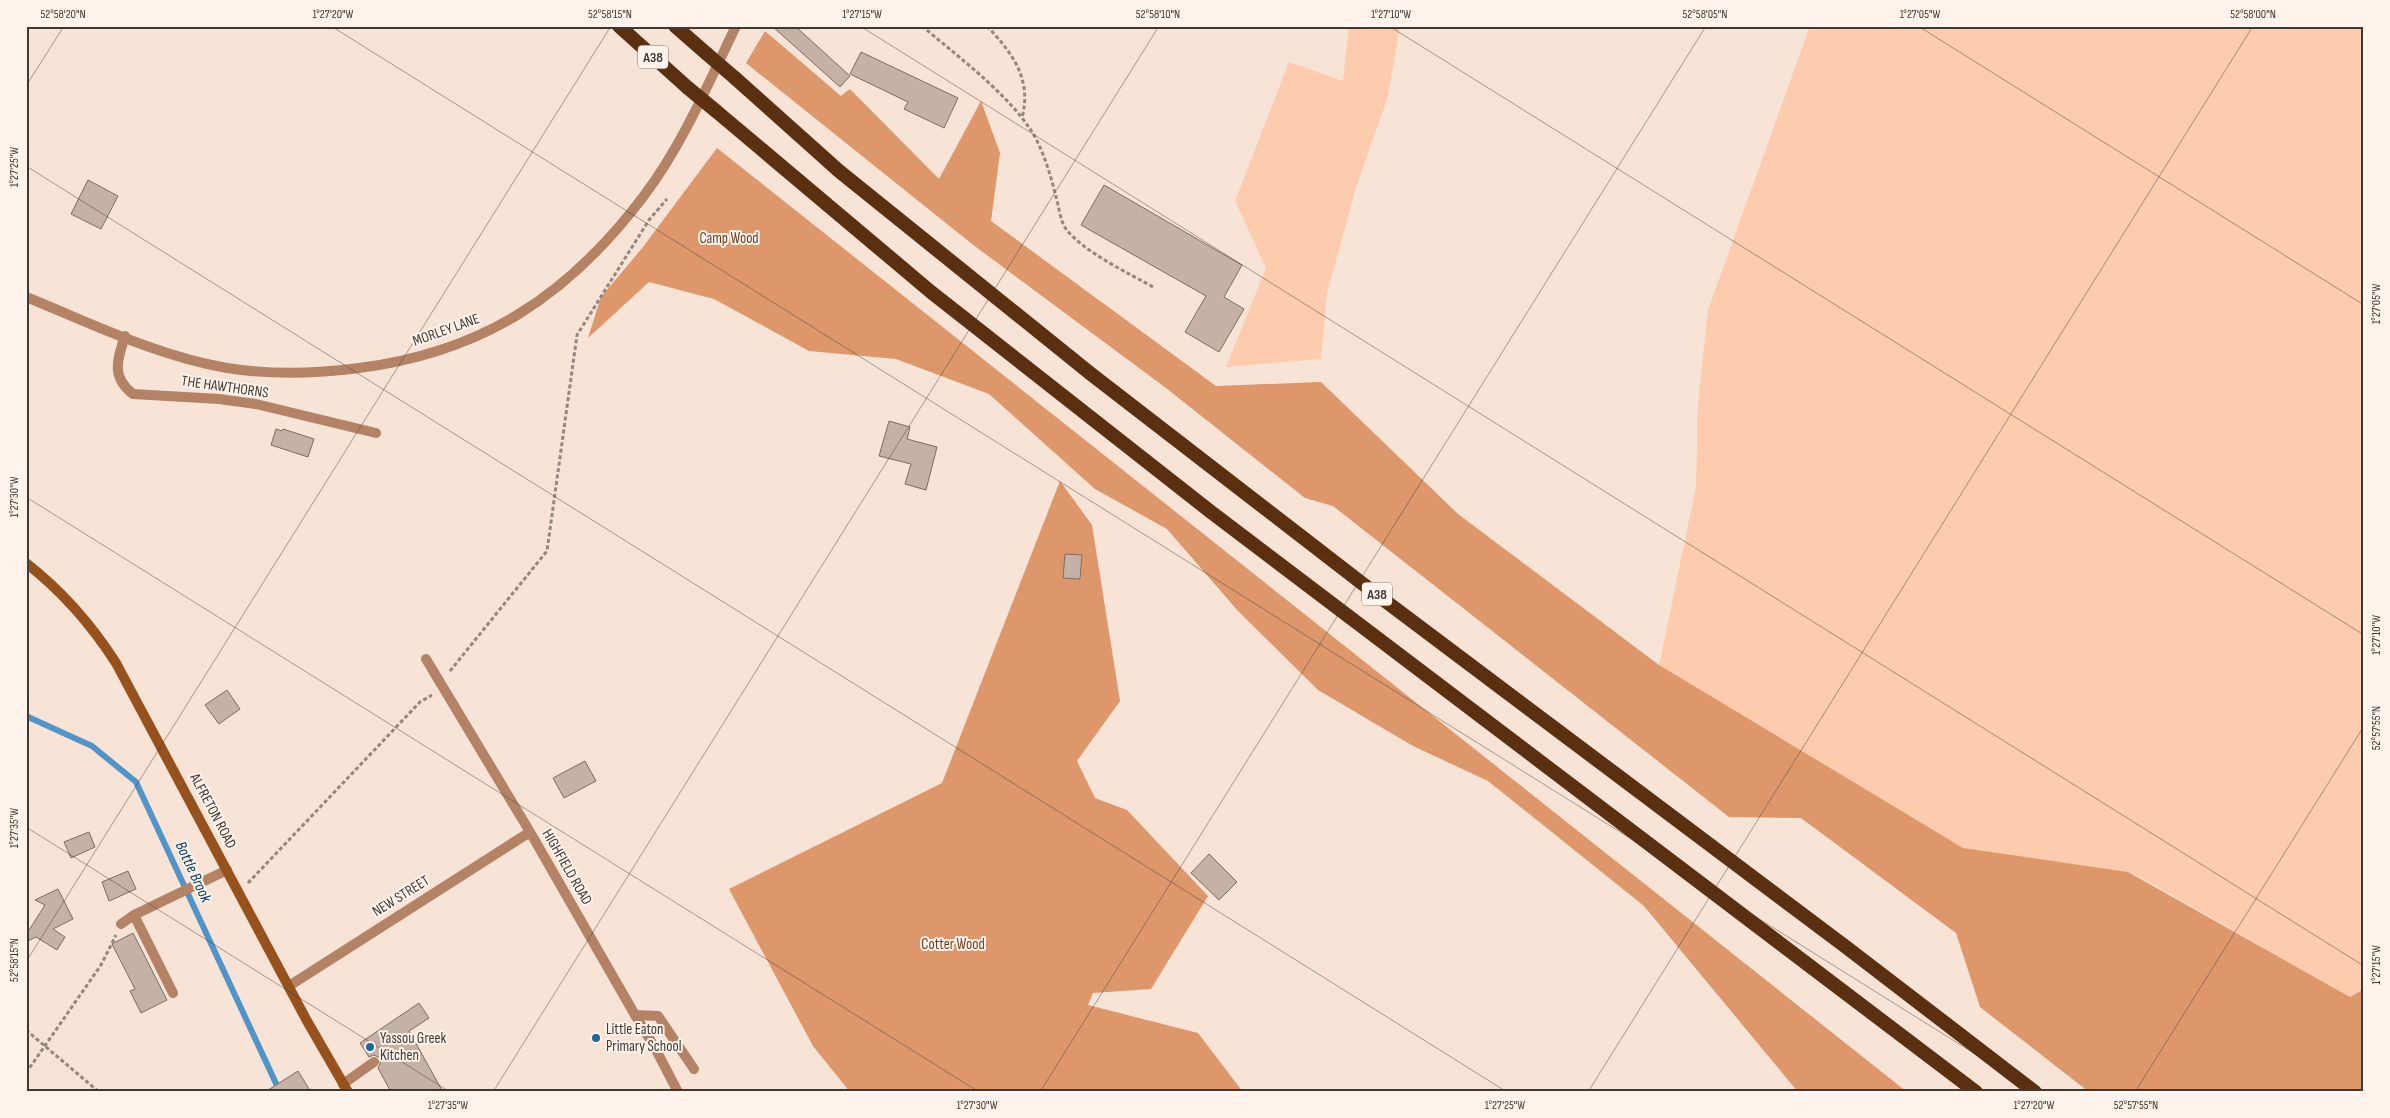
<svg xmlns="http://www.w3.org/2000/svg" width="2390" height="1118" viewBox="0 0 2390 1118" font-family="'Sofia Sans Condensed',sans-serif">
<rect width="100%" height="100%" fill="#f8e4d7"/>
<path fill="#fdcbad" d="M1349,26h51l-12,70 -32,92 -29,105 -6,66 -95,8 40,-99 -31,-67 54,-139 54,19z
M1810,26h554v963l-14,8 -217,-124 -170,-25 -133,-73 -171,-109 37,-179 2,-83 10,-94z"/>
<path fill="#dd976a" d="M765,31l76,65 9,-7 89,90 42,-78 19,52 -9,68 225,165 105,-4 137,132 201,151 304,183 165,24 222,125 14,-8v103h-275l-109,-85 -24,-74 -155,-115 -72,-1 -396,-311 -28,-8 -139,-110 -194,-144 -226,-181z
M717,148l1190,944h-109l-154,-186 -156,-125 -75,-35 -95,-56 -80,-79 -71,-82 -72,-40 -106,-95 -93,-35 -87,-8 -95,-52 -65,-17 -61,56 13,-41 42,-50z
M1060,481l32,44 28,176 -43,60 18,37 32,12 81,86 -57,93 -58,4 -5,12 110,28 45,59h-393l-37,-46 -84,-157 213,-106z"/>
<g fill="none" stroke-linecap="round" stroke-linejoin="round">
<path stroke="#5094c8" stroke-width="6" d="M26,716l66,30 44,36 144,310"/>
</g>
<path fill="#c5b1a5" stroke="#7d6c61" d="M772,26h23l55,50 -10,11z
M861,52l97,46 -14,30 -40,-19 4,-7 -58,-28z
M88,180l30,16 -17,33 -30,-15z
M1104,185l138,80 -18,32 20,12 -25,43 -34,-20 21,-36 -125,-71z
M889,421l21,6 -3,12 30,8 -11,43 -21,-6 6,-20 -32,-8z
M276,429l6,2 1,-2 31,10 -6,18 -37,-12z
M1065,554l17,1 -2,24 -17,-1z
M227,690l13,19 -21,15 -14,-19z
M585,761l11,20 -32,17 -11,-20z
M89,832l6,15 -24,11 -7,-16z
M1209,854l28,28 -18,18 -28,-27z
M128,871l8,18 -27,12 -7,-19z
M58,889l15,30 -20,10 12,8 -8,13 -21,-13 -10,5v-7l19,-30 -10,-5z
M133,933l34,67 -26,13 -11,-22 5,-2 -23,-45z
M419,1003l10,15 -20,13 34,61h-52l-13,-24 2,-4v-6l-6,-3 -5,2 -9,-14z
M298,1071l13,21h-46z"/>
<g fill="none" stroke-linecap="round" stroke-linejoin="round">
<path stroke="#94877e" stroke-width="3" stroke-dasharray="4 2.5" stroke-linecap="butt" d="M922,26c34,29 81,64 106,100 14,19 22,47 28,71 3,9 4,24 10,32 16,22 64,45 89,59
M987,26c26,28 45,53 35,92
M450,671l97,-120 30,-216 72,-115 18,-21
M248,883l172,-181 12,-7
M26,1030l73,62
M26,1073l75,-108 15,-30"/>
<path stroke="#b48365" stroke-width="10" d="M134,915l39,78
M121,924l13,-9 93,-45
M635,1015l20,33 23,44
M343,1084l31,-22"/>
<path stroke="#b48365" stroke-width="10" d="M26,297c65,26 131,59 201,71 44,7 87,6 132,0 124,-16 209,-72 284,-171 39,-51 65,-113 93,-171
M125,336c-8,24 -14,41 8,58l86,5 37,5 120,29
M426,659l104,173 105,183 23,1 36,53
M289,986l241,-154"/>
<path stroke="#96511d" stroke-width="10" d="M26,563c36,28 65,61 90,100l191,358 41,71"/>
<path stroke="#5a3011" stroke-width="14" d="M619,26l69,62
M675,26l32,28
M735,78l104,93 252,203 281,217 474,356 189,145
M716,111l215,181 280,220 765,580"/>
<path stroke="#5a3011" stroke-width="14" d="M707,54l28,24
M688,88l28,23"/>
</g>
<path fill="none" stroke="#403833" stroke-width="1" stroke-opacity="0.45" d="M331,26l1705,1066M860,26l1504,940M1389,26l975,609M1918,26l446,279M26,86l38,-60M26,166l1481,926M26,497l953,595M26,827l424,265M26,962l585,-936M493,1092l666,-1066M1040,1092l666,-1066M1588,1092l665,-1066M2135,1092l229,-366"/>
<g fill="#1c699c" stroke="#fff3eb" stroke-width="2">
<circle cx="596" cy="1038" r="5"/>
<circle cx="370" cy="1047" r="5"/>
</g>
<g text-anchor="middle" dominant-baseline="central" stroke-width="4" stroke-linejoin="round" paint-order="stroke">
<g fill="#fff3eb" stroke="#79706a" stroke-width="1">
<rect x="638" y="45.5" width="30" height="23" rx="4"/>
<rect x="1362" y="582.5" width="30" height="23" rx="4"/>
</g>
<g font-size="14" font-weight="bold" fill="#403833">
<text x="653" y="57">A38</text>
<text x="1377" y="594">A38</text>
</g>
<g font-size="15" fill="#6c3d1d" stroke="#fff3eb">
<text x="729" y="238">Camp Wood</text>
<text x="953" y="944">Cotter Wood</text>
</g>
<g font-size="15" fill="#403833" stroke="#fff3eb">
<text transform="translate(446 330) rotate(-20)">MORLEY LANE</text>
<text transform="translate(225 387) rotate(8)">THE HAWTHORNS</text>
<text transform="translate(213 811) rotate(62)">ALFRETON ROAD</text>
<text transform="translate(567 867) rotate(60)">HIGHFIELD ROAD</text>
<text transform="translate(401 896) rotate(-32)">NEW STREET</text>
</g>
<g font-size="15" fill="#403833" stroke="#fff3eb" text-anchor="start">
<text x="606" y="1029">Little Eaton<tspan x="606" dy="17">Primary School</tspan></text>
<text x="380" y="1038">Yassou Greek<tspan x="380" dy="17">Kitchen</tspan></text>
</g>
<g font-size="16" font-style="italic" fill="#094063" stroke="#fff3eb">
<text transform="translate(193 872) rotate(65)">Bottle Brook</text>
</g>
</g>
<rect width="2390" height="1118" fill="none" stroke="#fff3eb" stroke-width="55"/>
<rect x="28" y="28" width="2334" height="1062" fill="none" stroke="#403833" stroke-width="2"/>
<g font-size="12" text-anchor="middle" fill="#403833">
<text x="63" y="18">52°58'20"N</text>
<text x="333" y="18">1°27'20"W</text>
<text x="610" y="18">52°58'15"N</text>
<text x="862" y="18">1°27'15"W</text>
<text x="1158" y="18">52°58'10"N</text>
<text x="1391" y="18">1°27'10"W</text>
<text x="1705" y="18">52°58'05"N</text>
<text x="1920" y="18">1°27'05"W</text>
<text x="2253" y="18">52°58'00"N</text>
<text transform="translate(14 167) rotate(-90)" y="4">1°27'25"W</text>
<text transform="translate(2376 304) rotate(-90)" y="4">1°27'05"W</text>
<text transform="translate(14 497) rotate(-90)" y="4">1°27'30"W</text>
<text transform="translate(2376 635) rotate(-90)" y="4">1°27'10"W</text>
<text transform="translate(2376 728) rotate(-90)" y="4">52°57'55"N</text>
<text transform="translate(14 828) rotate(-90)" y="4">1°27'35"W</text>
<text transform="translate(14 960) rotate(-90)" y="4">52°58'15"N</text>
<text transform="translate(2376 965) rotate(-90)" y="4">1°27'15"W</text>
<text x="448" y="1109">1°27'35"W</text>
<text x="977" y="1109">1°27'30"W</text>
<text x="1505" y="1109">1°27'25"W</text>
<text x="2034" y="1109">1°27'20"W</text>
<text x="2136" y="1109">52°57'55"N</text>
</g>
</svg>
